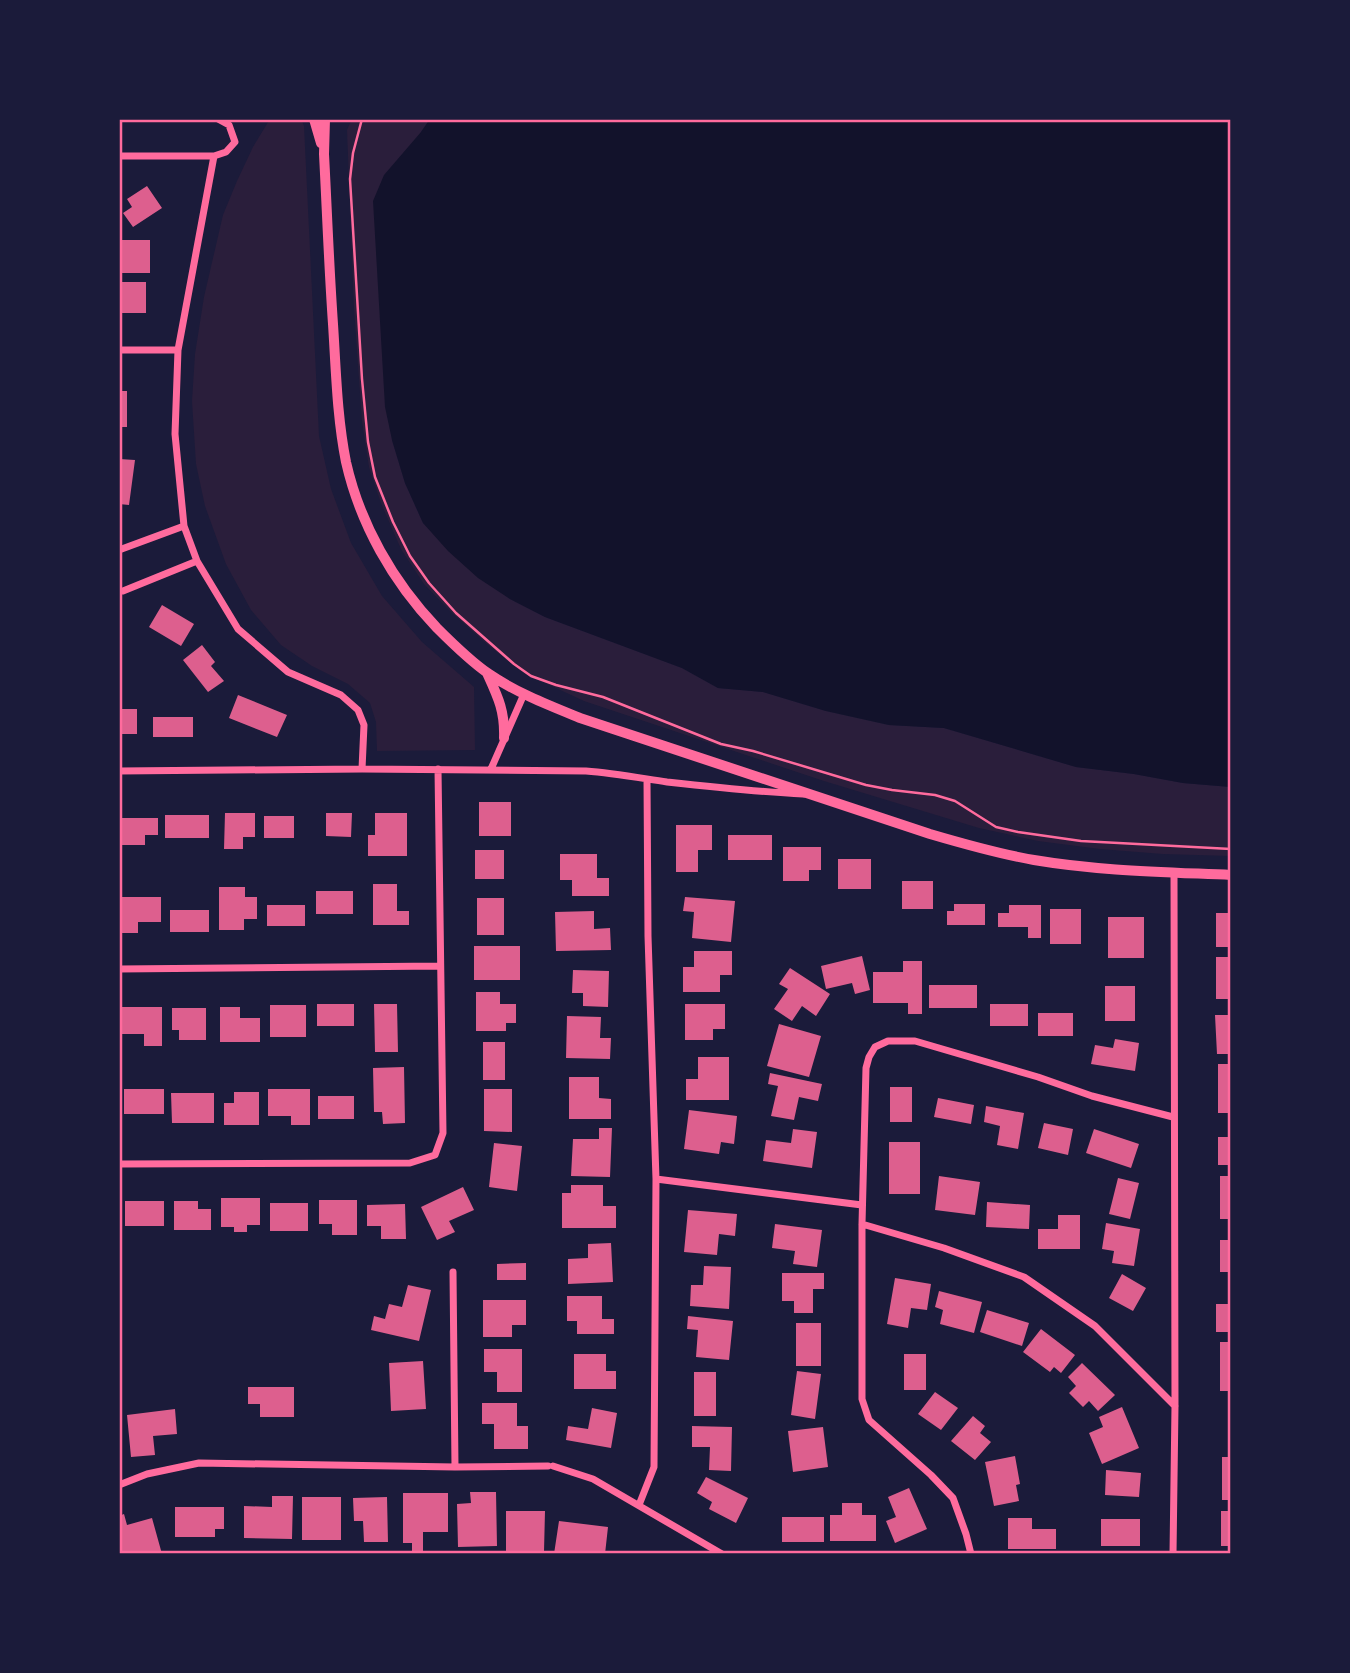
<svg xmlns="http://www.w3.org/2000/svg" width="1350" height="1673" viewBox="0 0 1350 1673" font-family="'Fira Sans',sans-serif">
<rect width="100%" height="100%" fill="#1b1b3a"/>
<path fill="#2a1e3b" d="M270,119h31l3,7 15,310 12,53 20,54 31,53 40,46 52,45 1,63 -98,1 -1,-29 -6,-19 -22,-19 -36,-18 -31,-21 -30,-35 -25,-46 -21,-58 -9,-42 -4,-63 3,-47 9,-57 19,-82 14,-34 16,-34z
M352,119h78l-9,13 -29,308 13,43 18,40 87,76 35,18 137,51 36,20 45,4 63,19 63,14 55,3 132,39 58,7 49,9 48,4v69l-68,-2 -63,-5 -62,-8 -59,-13 -155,-47 -240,-80 -60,-28 -36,-28 -36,-32 -28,-29 -23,-35 -20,-46 -12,-36 -7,-46 -8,-113 -7,-178z"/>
<path fill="#12122b" d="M430,119h801v668l-48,-4 -49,-9 -58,-7 -132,-39 -55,-3 -63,-14 -63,-19 -45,-4 -36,-20 -137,-51 -35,-18 -32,-21 -30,-27 -25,-28 -18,-40 -13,-43 -7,-33 -12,-206 11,-26 37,-43z"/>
<path fill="#dd5f8e" d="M147,186l15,22 -29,19 -10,-14 9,-6 -5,-8z
M121,240h29v33h-29z
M119,282h27v31h-26z
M119,391h8v36h-8z
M119,459l16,1 -6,45 -10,-1z
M162,605l32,19 -13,22 -32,-19z
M202,645l13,17 -4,4 13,15 -16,11 -25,-32z
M238,695l49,20 -10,22 -48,-19z
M119,709h18v25h-18z
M153,717h40v20h-40z
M479,802h32v34h-32z
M225,813h30v24h-12v12h-19z
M326,813h26l-1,24 -25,-1z
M375,813h32v43h-39v-21h7z
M165,815h44v23h-44z
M264,816h30v22h-30z
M119,818h39v17h-13v10h-26z
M676,825h36v25h-14v22h-22z
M728,835h44v25h-44z
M783,847h38v23h-12v11h-26z
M475,850h29v29h-29z
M560,854h37v24h12v18h-37v-16h-12z
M838,859h33v30h-33z
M902,881h31v28h-31z
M373,884h24v27h12v14h-36z
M219,887h26v10h12v22h-13v11h-25z
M316,891h37v23h-37z
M122,897h39v25h-23v11h-16z
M685,897l50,4 -4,41 -39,-4 2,-26 -11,-1z
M477,898h27v37h-27z
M954,904h31v21h-38v-14h7z
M267,905h38v21h-38z
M1009,905h32v33h-13v-11h-30v-14h11z
M1050,909h31v35h-31z
M170,910h39v22h-39z
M594,911v18l16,-1 1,22 -55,1 -1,-39z
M1216,913h15v34h-15z
M1108,917h36v41h-36z
M474,946h46v34h-46z
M694,951h38v24h-12v17h-37v-25h11z
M862,956l8,34 -15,4 -3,-11 -26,6 -5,-23z
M1216,957h15v42h-15z
M903,961h19v53h-14v-11h-35v-31h30z
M790,968l40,26 -14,22 -14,-10 -10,15 -18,-12 14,-20 -9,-5z
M573,970l36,1 -1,36 -25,-1v-13h-11z
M929,985h48v23h-48z
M1105,986h30v35h-30z
M476,992h24v12h16v19h-10v8h-30z
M317,1004h37v22h-37z
M374,1004h23l1,48h-23z
M685,1004h40v25h-12v11h-28z
M990,1004h38v22h-38z
M270,1005h36v32h-36z
M122,1007h40v39h-18v-12h-22z
M220,1007h20v11h20v24h-40z
M172,1008h34v32h-27v-10h-7z
M1038,1013h35v23h-35z
M1215,1015h16v39h-14z
M567,1016l34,1 -1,21h11l-1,21 -44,-1z
M779,1024l42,12 -12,41 -42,-11z
M1115,1039l24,4 -4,28 -44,-7 4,-19 18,3z
M483,1042h22v38h-22z
M698,1057h31v43h-43v-21h12z
M1218,1064h13v49h-13z
M404,1067l1,56 -22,1 -1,-12h-8l-1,-44z
M770,1073l52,11 -4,17 -19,-4 -5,23 -23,-4 7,-30 -10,-2z
M569,1077h30v21l12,1v20h-42z
M890,1087h22v35h-22z
M124,1089h40v25h-40z
M268,1089h42v36h-19v-9h-23z
M484,1089h28v43l-28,-1z
M234,1092h25v33h-35v-22h10z
M171,1093h43v30h-42z
M318,1096h36v23h-36z
M938,1098l36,7 -3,19 -37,-7z
M986,1106l38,7 -6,36 -21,-4 3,-19 -16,-4z
M689,1110l48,6 -3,28 -13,-2 -2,12 -35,-5z
M1044,1123l29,6 -5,26 -30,-7z
M599,1128h13l-2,49 -39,-1 2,-37h26z
M793,1129l24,3 -5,36 -49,-7 3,-21 25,3z
M1094,1129l45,15 -8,24 -45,-15z
M1218,1137h13v28h-13z
M889,1142h31v52h-31z
M494,1143l28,3 -5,45 -28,-4z
M939,1176l41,6 -5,33 -40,-5z
M1220,1176h11v43h-11z
M1118,1178l21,5 -9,36 -21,-5z
M571,1185h32v21h13v22h-54v-35h9z
M463,1187l11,23 -25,11 6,11 -18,8 -16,-33z
M221,1198h39v27h-13v7h-13v-5h-13z
M319,1200h38v35h-25v-11h-13z
M125,1201h39v25h-39z
M174,1201h24v8h13v21h-37z
M987,1202l43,3 -1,24 -43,-2z
M270,1203h38v28h-38z
M405,1204l1,35h-25v-13h-14v-21z
M688,1210l49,4 -2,22 -16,-2 -2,21 -33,-3z
M1058,1215h22v34h-42v-20h20z
M1106,1223l34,6 -6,37 -22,-3 2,-12 -12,-2z
M775,1224l47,6 -5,37 -24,-3 2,-13 -23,-3z
M1220,1240h11v32h-11z
M611,1243l2,39 -45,2v-25l20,-1v-14z
M526,1263v17h-29v-16z
M704,1266l27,1 -2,42 -39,-3 1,-21h12z
M782,1273h42v16h-11v24h-19v-12h-12z
M1122,1274l24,14 -13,23 -24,-13z
M895,1278l36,6 -4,26 -16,-2 -3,20 -21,-4z
M408,1285l23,5 -12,51 -48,-11 3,-14 11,3 4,-15 13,3z
M939,1291l43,11 -8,31 -34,-9 3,-14 -8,-3z
M567,1296h35v23h12v15h-37v-13h-10z
M483,1300h43v25h-14v12h-29z
M1216,1304h15v28h-15z
M987,1310l42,13 -7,23 -42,-14z
M688,1316l45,5 -4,39 -33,-3 2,-27 -11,-1z
M796,1323h25v43h-25z
M1041,1329l34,26 -14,18 -7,-6 -4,5 -27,-20z
M1220,1342h11v49h-11z
M484,1349h38v43h-25v-20h-13z
M574,1354h32v17h10v18h-42z
M904,1354h22v36h-22z
M423,1361l3,48 -35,2 -2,-48z
M1082,1363l33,32 -17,16 -9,-10 -6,6 -14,-14 7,-7 -8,-9z
M797,1371l24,3 -6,45 -24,-4z
M694,1372h22v44h-22z
M248,1387h46v30h-34v-13h-12z
M935,1392l23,16 -17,22 -23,-16z
M482,1403h35v23h11v23h-34v-25h-12z
M1122,1407l17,41 -37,16 -13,-31 14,-6 -4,-10z
M592,1408l25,5 -6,35 -45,-8 2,-14 20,3z
M175,1409l2,25 -24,2 2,19 -24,2 -4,-42z
M973,1416l12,10 -5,7 11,9 -16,18 -24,-19z
M692,1426l40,1 -1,44 -22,-1 1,-23h-18z
M823,1427l5,40 -35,5 -5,-41z
M1015,1456l5,28 -4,1 3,16 -25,5 -9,-44z
M1222,1457h9v43h-9z
M1106,1470l35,3 -2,24 -34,-2z
M706,1477l42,21 -12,25 -27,-14 3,-7 -15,-9z
M909,1488l18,41 -32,14 -9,-22 10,-4 -8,-20z
M470,1492h26l1,54 -39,1 -1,-43 14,-1z
M403,1493h45v39h-25v19h-11v-8h-9z
M272,1496h21l-1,43 -48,-1v-32l28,1z
M302,1497h39v43h-39z
M387,1497l1,45h-24l-1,-21h-9l-1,-23z
M842,1503h20v12h14v26h-46v-26h12z
M175,1507h49v22h-9v8h-40z
M506,1511h39l-1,41h-38z
M1221,1511h10v35h-10z
M124,1514l3,11 25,-7 10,36h-43v-38z
M782,1517h42v25h-42z
M1008,1518h24v11h24v20h-48z
M1101,1519h39v27h-39z
M559,1521l49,6 -3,27h-51z"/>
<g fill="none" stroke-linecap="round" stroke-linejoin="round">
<path stroke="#ff6b9d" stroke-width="2.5" d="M362,119l-9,34 -3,26 12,200 6,63 7,35 18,45 17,34 19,27 27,30 58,51 17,12 25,9 47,12 118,47 32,7 113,34 26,5 43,5 20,6 41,26 22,5 63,9 150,8"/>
<path stroke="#ff6b9d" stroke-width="7" d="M119,156h95l12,-4 9,-10 -6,-17 -11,-6
M214,156l-36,194 -3,84 9,92 13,35 41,68 50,43 53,23 17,15 6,15 -2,44
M119,350h59
M119,550l65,-24
M119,591h4l74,-30
M491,769l33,-75
M119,771l243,-2 224,2c27,2 54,7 81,11 45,5 90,10 136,12
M119,969l321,-3
M119,1164l291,-1 25,-8 8,-22 -5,-364
M656,1179l206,26
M862,1224l82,24 80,29 71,49 80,80
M453,1272l2,195
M553,1466l40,13 129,75
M119,1485l28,-11 52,-11 256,4 93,-1
M639,1505l15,-38 2,-288 -8,-243 -1,-157
M971,1554l-5,-20 -13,-36 -22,-23 -62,-55 -7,-21v-175l4,-156 3,-11 6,-10 13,-6h27l123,36 54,19 81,21
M1173,1554l2,-148 -1,-533"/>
<path stroke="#ff6b9d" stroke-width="10" d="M314,119l7,24
M325,119l-1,35c3,57 5,113 9,170 3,46 4,93 13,138 14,62 47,120 91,166 16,16 33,33 52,46 28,19 59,31 91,44l350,116c34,10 69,20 104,26 65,11 131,12 197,15
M487,673c11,24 18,38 17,65"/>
</g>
<rect width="1350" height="1673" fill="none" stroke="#1b1b3a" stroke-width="242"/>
<rect x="121" y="121" width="1108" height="1431" fill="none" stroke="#ff6b9d" stroke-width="2.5"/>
</svg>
